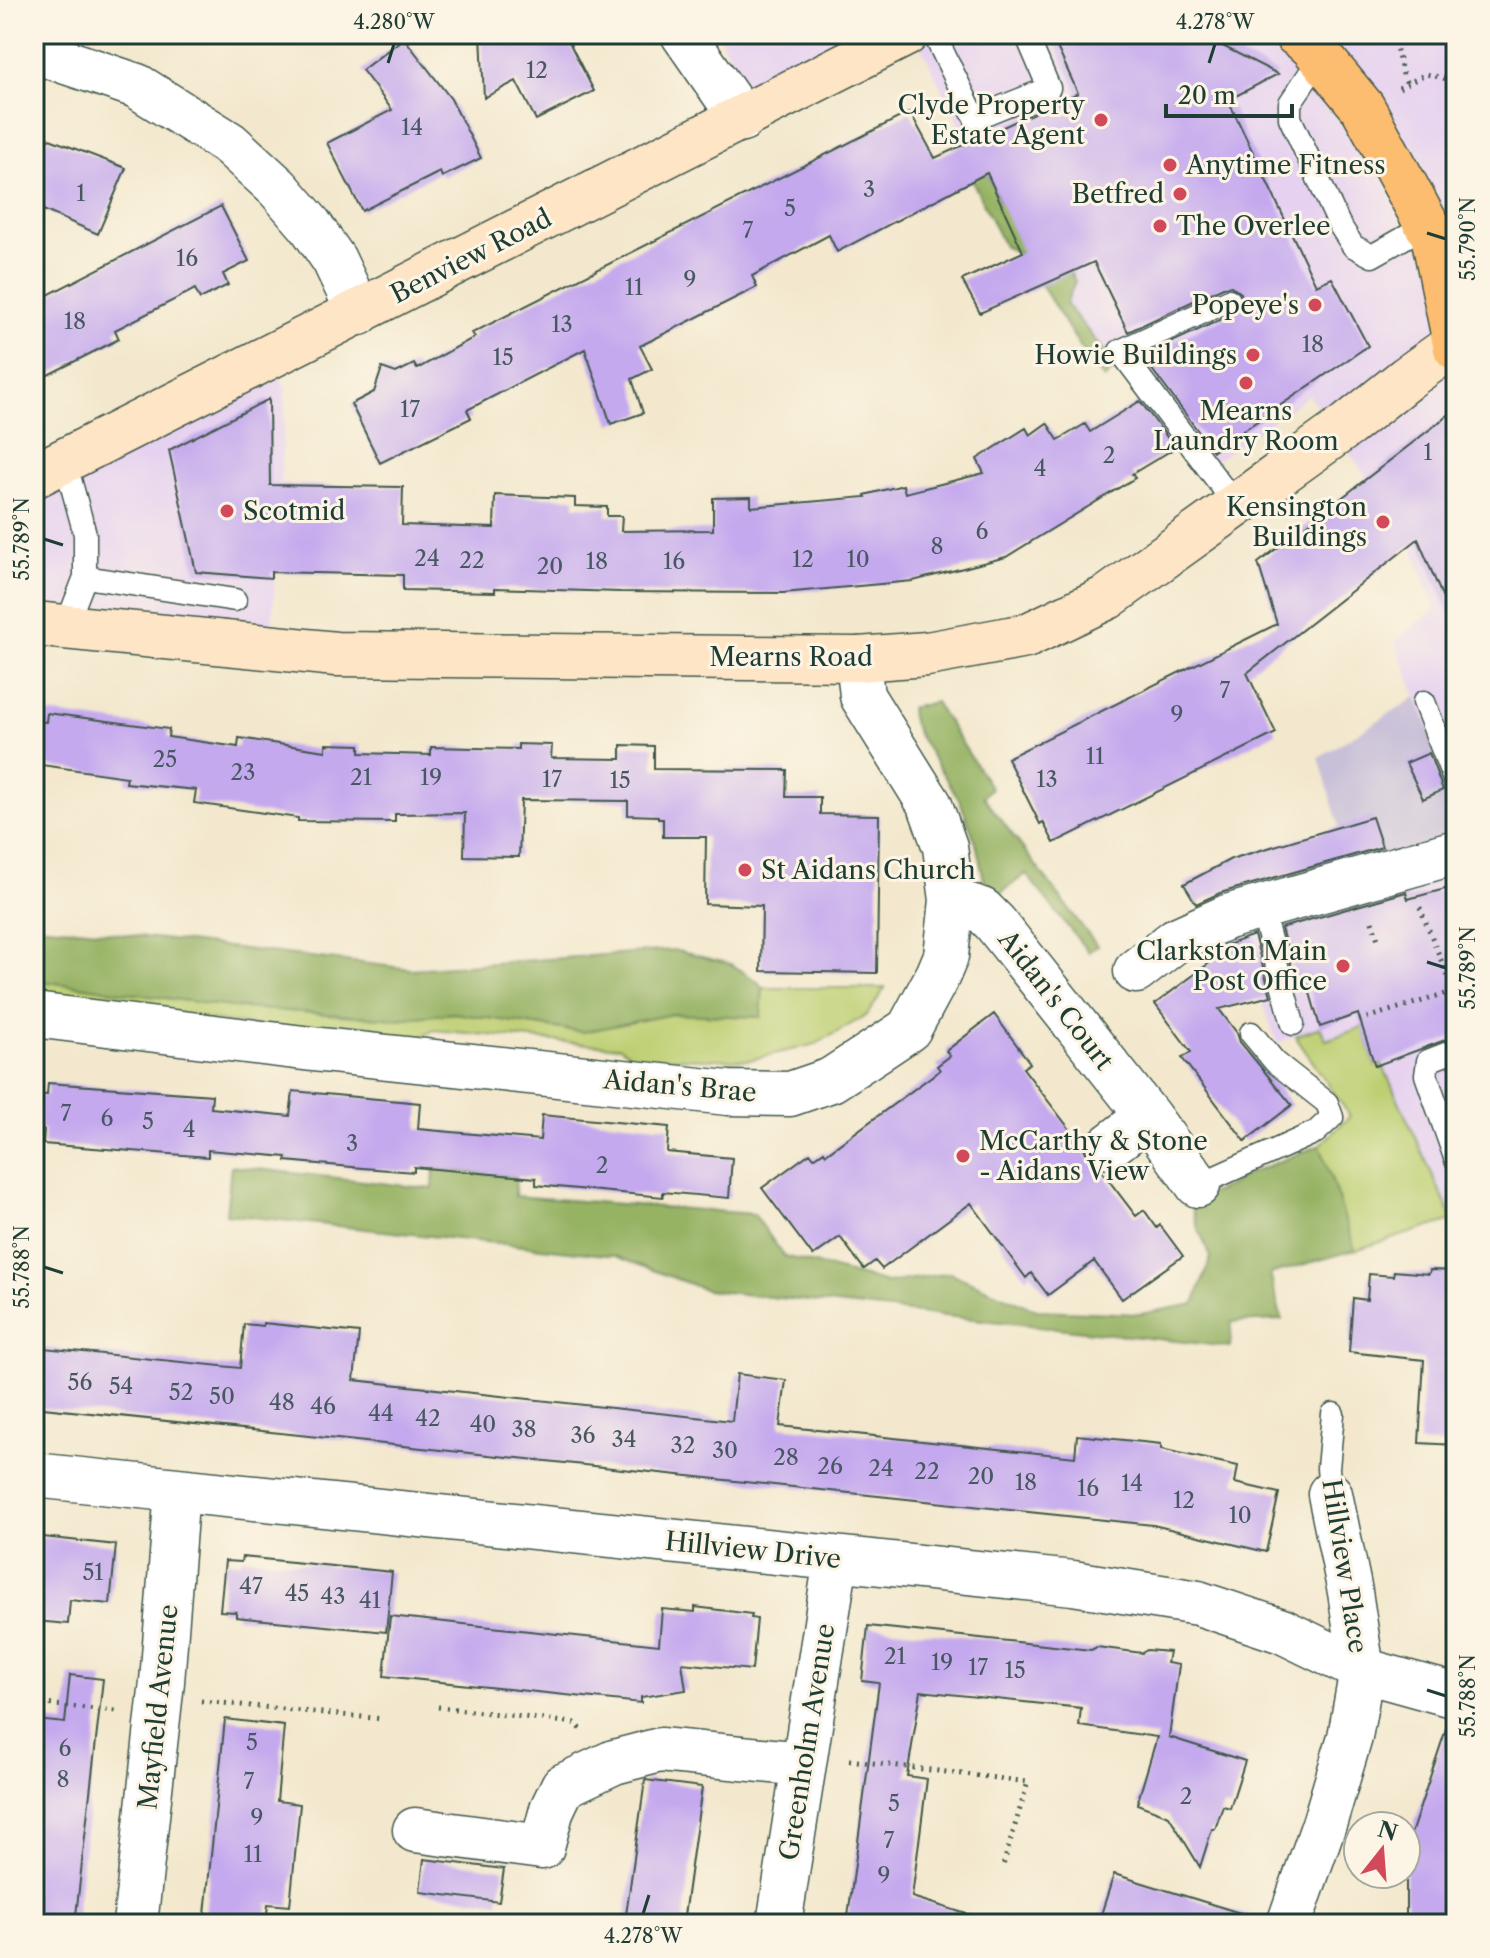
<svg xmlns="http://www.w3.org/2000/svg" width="1490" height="1958" viewBox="0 0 1490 1958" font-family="'Libre Caslon Text',serif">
<rect width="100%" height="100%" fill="#fcf5e5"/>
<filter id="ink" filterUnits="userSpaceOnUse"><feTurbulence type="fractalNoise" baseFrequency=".0125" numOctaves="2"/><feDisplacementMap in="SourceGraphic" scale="16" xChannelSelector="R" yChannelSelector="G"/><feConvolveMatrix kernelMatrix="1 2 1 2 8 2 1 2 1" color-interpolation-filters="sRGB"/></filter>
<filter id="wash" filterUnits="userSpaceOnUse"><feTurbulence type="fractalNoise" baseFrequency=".006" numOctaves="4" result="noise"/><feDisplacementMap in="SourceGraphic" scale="32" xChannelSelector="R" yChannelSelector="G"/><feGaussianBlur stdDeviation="1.8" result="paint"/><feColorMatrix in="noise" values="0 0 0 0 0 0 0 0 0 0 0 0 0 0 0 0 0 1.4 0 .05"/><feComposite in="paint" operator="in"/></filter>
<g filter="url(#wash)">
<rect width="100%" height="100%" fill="#f3e8cd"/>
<path fill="#e6d2f0" d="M718,34h188l-151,78z
M915,34h541v763l-61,-155 41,-34 -25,-63 7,-6 -51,-61 -58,-83 -94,66 -21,4 -128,-162 9,-22 -75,-78 -27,-61 -5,2z
M271,358l15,30 -15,260 -237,-24v-148z
M1456,842v377l-3,1 -71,-156 -7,2 -13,-39 -37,13 -6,-13 -42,16 -41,-113z"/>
<path fill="#c8bfd8" d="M1416,697l40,100v45l-107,20 -30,-105z"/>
<path fill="#bdcf72" stroke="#6e8653" stroke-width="2" d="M34,980l197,27 166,12 57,-6 129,19 89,-18 88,3 3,-29h122l-18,27 -51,29 -67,16 -115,-3 -14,-10 -186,-17 -25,14 -375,-45z
M1320,1027l6,13 37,-13 12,39 7,-2 71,156 -98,30 -35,-105 30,-29 -55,-80z"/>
<path fill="#96b264" stroke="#5a784c" stroke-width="2" d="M973,141l27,61 26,-10 49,89 -9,23 51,63 -13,12 -25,-34 -56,-89 -19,-10 -33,-68z
M935,702l56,86 -8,8 114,150 -9,6 -62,-78 -29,22 -13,-16 -8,-37 -16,-42 -41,-65 -8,-18 -1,-10z
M34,926l54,4 323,39 262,-19 58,14 27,18 5,6 -2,29 -89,-3 -89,18 -129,-19 -57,6 -166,-12 -197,-27z
M1320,1145l35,105 -85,24 12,46 -50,2 -2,25 -524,-57 -91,-34 -389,-42 5,-48 202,23 1,-20 82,7 -1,20 239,18 30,42 103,27 63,-10 87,37 103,4 54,-10 17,-47 -14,-31 -7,-25 40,-15 15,-11z"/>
<g id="blocks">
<path fill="#c4a9ee" d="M481,34h84l29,57 -58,29 -20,-39 -32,17z
M1051,34h148l79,40 -50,26 88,185 16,-7 36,68 -155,105 -71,-95 93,-43 8,-11 -2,-9 -10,-7 -8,1 -95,45 -34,-70 -114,51 -18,-33 61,-28 -36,-79 -150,79 -8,-17 -77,41 5,11 -117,59 12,23 -20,10 11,34 -32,11 -26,-75 -118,61 4,8 -91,45 -29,-59 23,-12 8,-24 14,5 18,-9 3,5 58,-32 -3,-4 438,-221 25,46 143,-65z
M404,38l47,61 30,59 -39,19 -2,-5 -78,39 -35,-68 65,-33 -30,-40z
M34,133l92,35 -28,66 -64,-28z
M221,206l28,55 -26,13 5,11 -28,14 -5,-10 -80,41 4,9 -85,43v-80z
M269,399l1,86 133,2 -1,38 92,3 1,-33 80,3v8l32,1v9h15l-1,15 92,-1v-32l38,-1v10l115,-10 -1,-2 38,-10 2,8 79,-20 -7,-14 49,-31 4,7 17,-12 11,17 27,-16 5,8 50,-31 35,47 -43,26 3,4 -129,79 -93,24 -130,12 -163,-1 -125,-4v4l-92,-2v-15l-132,-3v6l-75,-6 -27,-122z
M1456,409v220l-38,-90 -171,134 29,60 -222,110 -11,-21 -3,2 -33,-66 270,-134 -19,-61z
M47,713l122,16 -1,8 70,10 1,-9 87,13v-7l34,1v8l71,2v-8l87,2v-5l34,1 -1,13 70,1v-14l33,1v23l133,1 -1,27h34v17l59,1 -2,158 -116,-2 1,-65 -57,-2 1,-67h-43v-18h-5v-3l-30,-1v-14l-107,-1 -2,57 -55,-1 1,-43 -70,1v8l-97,-1v-3l-104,-15 2,-13 -70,-7 1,-6 -93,-13v-43l12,1z
M1429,753l14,37 -20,9 -17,-36z
M1372,817l10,30 -162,46 -24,11 -12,-20 47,-25z
M1456,886v150l-81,30 -17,-52 -38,13 -12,-41 -10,3 -17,-61 125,-36 2,7z
M1254,935l17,61 -52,13 18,24 3,9 52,63 -47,36 -63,-83 9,-6 -36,-48 69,-52 -3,-5z
M994,1014l36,49 -7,5 61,80 6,14 10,7 36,47 8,-6 13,18 3,-3 23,31 -61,43 -28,-38 -46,34 -17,-22 -5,5 -55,-75 -89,66 -7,-8 -11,8 -24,-32 -27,19 -51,-68 48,-35 4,5 10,-7 2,3 114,-84 -3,-4 13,-10 -4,-5z
M48,1083l164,12 -1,13 79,8 3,-25 127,12 -2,26 122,11 2,-25 127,12 -2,25 65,6 -3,40 -66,-6v5l-127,-12v-7l-122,-11v5l-51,-4 -77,-7 1,-4 -79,-7v7l-165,-13 1,-14 -10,-1v-35l13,1z
M1430,1270l26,1v174l-37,-2 5,-83 -75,-8 4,-54 14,2 2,-26 24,2 1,-5 35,3z
M263,1323l96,10 -5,47 378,41 5,-47 49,6 -6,46 295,31 2,-22 84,9v5l77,17 -3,17 44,10 -13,59 -113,-27 -48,-5 -1071,-113v-60l206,21 4,-44 19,2z
M34,1536l82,9 -6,59 -40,-4 -2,24 -32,-3 2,-25h-4z
M242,1557l150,15 -6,60 -150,-15v-5l-16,-1 5,-50 16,1z
M695,1607l57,7 -1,4 6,1 -5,51 -70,-7 4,27 -45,7v6l-257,-27 6,-60 269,29 3,-36 33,3z
M868,1626l223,24 6,-3 45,6 5,-3 22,2 -2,11 12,2 -10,72 76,24 -15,47 -7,-2 -8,23h-3l-12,38 -31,-51 -32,-12 20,-67 -78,-11 2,-18 -160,-17 -14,85 20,3 -15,118 61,19 -1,8h-125l32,-241 -17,-2z
M70,1675l33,4 -28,245h-41l2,-204 29,3z
M225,1719l59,7 -7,75 23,3 -10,102 -22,-2 -2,20h-62z
M1449,1720h7v204h-50v-75z
M645,1780l57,7 -19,136 -57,-8z
M424,1859l80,10 -5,33 -79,-10z
M1114,1874l136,42 -1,8h-151z"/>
</g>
</g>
<g filter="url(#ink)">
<use href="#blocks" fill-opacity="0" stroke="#3f574b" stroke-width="2"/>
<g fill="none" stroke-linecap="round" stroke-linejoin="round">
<defs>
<path id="lane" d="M934,34l41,84 74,-30 -23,-54
M1321,57l-31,46v15l49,106 14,22 19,10 55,-31
M1229,300l-109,51 115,153
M85,577l150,23
M65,629l20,-52v-43l-20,-73
M1424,702l32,82
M1261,907l32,117
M1456,1050l-28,11 -2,14 30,85
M1198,1185l118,-53 16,-15 -5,-14 -52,-41 -24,-29
M1330,1494l-2,-26 5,-54"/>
<path id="street" d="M683,34l59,85
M34,51l103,35 93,58 48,44 32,37 24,35 25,53
M952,900l30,10 13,13 153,193 50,69
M1136,971l40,-31 51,-23 229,-65
M34,1015l278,34 416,44 62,1 41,-14 51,-33 27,-18 29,-54 8,-19 6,-56 -7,-53 -15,-42 -68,-109 -4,-37
M1109,1146l39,-30
M34,1475l1039,108 125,20 84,28 80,39 94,26
M415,1830l127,17 10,-38 11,-23 51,-24 46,-12 143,14
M135,1924l27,-242 15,-192
M779,1924l57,-365
M1289,1924l36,-103 25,-84 12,-67 -12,-78 -20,-98"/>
<path id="secondary" d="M34,476l872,-442
M34,624l302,30 522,5 69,-5 99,-18 82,-39 240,-172 59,-47 49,-35"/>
<path id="primary" d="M1296,34l15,11 52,63 64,117 29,34
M1432,230l24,118"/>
</defs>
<use href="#lane" stroke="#3f574b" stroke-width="25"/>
<use href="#street" stroke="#3f574b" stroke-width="47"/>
<use href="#secondary" stroke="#3f574b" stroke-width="47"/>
<use href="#primary" stroke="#3f574b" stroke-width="47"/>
<path stroke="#3f574b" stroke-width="5" stroke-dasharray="2 6" stroke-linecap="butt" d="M1393,34l9,38 5,12
M1399,88l27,-14 30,7
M1372,921l7,22
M1359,1020l90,-27 2,-8 -32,-80
M201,1701l182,18
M34,1703l83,8
M438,1707l137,16 7,7
M849,1760l179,22 -26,87"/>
<use href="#lane" stroke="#fff" stroke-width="22"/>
<use href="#street" stroke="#fff" stroke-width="44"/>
<use href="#secondary" stroke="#fee5c5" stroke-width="44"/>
<use href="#primary" stroke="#fcbd6f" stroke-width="44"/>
</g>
</g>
<path fill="none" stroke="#1f3d34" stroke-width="3" d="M388,63l6,-19M1209,63l6,-19M1427,233l19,6M44,539l19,6M1427,962l19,6M44,1267l19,6M1427,1690l19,6M643,1914l6,-19"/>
<g fill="#d1495b" stroke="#fcf5e5" stroke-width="3">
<circle cx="1101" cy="120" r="8"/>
<circle cx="1170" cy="165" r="8"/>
<circle cx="1180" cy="194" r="8"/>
<circle cx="1160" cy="226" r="8"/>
<circle cx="1315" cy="305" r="8"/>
<circle cx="1253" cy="355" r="8"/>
<circle cx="1246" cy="383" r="8"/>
<circle cx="227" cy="511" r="8"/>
<circle cx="1383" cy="522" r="8"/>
<circle cx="745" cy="870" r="8"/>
<circle cx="1343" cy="966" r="8"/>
<circle cx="963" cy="1156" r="8"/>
</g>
<g text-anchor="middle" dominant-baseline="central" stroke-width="6" stroke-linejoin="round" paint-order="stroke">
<g font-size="22" fill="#485862">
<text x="537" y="70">12</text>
<text x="412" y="127">14</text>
<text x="869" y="189">3</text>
<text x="81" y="193">1</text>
<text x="790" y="208">5</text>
<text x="748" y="230">7</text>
<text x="187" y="258">16</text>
<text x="690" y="279">9</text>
<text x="634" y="287">11</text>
<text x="75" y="321">18</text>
<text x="562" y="324">13</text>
<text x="1313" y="344">18</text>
<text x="503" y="357">15</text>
<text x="410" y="409">17</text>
<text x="1428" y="452">1</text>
<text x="1109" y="455">2</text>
<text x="1040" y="468">4</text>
<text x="982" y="531">6</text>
<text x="937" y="546">8</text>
<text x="427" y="558">24</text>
<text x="803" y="559">12</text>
<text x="858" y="559">10</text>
<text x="472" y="560">22</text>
<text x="597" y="561">18</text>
<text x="674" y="561">16</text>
<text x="550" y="566">20</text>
<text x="1225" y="690">7</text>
<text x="1177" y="714">9</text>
<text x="1095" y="756">11</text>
<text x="165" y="759">25</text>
<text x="243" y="772">23</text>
<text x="361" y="777">21</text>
<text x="431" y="777">19</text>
<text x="552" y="779">17</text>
<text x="1047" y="779">13</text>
<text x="620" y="780">15</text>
<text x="66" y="1113">7</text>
<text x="107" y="1118">6</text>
<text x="148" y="1121">5</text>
<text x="189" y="1129">4</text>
<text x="352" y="1143">3</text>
<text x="602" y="1165">2</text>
<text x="80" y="1382">56</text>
<text x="121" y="1386">54</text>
<text x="181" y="1392">52</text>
<text x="222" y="1396">50</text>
<text x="282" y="1402">48</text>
<text x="323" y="1406">46</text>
<text x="381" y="1413">44</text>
<text x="428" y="1418">42</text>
<text x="483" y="1424">40</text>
<text x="524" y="1429">38</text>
<text x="583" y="1435">36</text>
<text x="624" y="1439">34</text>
<text x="683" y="1445">32</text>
<text x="725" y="1450">30</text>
<text x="786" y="1457">28</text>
<text x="830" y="1466">26</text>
<text x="881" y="1468">24</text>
<text x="927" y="1471">22</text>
<text x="981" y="1476">20</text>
<text x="1026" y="1482">18</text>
<text x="1132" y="1483">14</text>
<text x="1088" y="1488">16</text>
<text x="1184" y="1500">12</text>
<text x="1240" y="1515">10</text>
<text x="93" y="1572">51</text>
<text x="251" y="1586">47</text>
<text x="297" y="1593">45</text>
<text x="333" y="1596">43</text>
<text x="370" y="1600">41</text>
<text x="895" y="1656">21</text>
<text x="942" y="1662">19</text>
<text x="978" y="1667">17</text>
<text x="1015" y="1670">15</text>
<text x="252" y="1742">5</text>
<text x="65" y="1748">6</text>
<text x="63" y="1779">8</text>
<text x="249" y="1781">7</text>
<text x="1186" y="1796">2</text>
<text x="894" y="1803">5</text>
<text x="257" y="1817">9</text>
<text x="889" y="1840">7</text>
<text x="253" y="1854">11</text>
<text x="884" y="1875">9</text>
</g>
<g font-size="26" fill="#1f3d34" stroke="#fcf5e5" text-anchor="end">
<text x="1085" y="105">Clyde Property<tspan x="1085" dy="30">Estate Agent</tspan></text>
<text x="1186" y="165" text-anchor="start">Anytime Fitness</text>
<text x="1164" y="194">Betfred</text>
<text x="1176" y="226" text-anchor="start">The Overlee</text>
<text x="1299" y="305">Popeye's</text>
<text x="1237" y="355">Howie Buildings</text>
<text x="1246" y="411" text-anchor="middle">Mearns<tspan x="1246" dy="30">Laundry Room</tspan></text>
<text x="1367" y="507">Kensington<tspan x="1367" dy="30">Buildings</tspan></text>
<text x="243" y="511" text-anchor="start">Scotmid</text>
<text x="761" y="870" text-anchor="start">St Aidans Church</text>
<text x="1327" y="951">Clarkston Main<tspan x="1327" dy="30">Post Office</tspan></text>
<text x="979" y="1141" text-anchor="start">McCarthy &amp; Stone<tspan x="979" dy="30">- Aidans View</tspan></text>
</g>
<g font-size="26" fill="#1f3d34" stroke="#fcf5e5">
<text transform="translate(471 256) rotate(-27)">Benview Road</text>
<text x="791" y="657">Mearns Road</text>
<text transform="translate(1056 1000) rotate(52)">Aidan's Court</text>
<text transform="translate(680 1086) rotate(5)">Aidan's Brae</text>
<text transform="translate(753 1550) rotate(6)">Hillview Drive</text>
<text transform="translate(1345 1566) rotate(81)">Hillview Place</text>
<text transform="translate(158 1707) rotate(-84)">Mayfield Avenue</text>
<text transform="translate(807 1742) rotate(-81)">Greenholm Avenue</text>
</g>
</g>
<rect width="1490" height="1958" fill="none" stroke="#fcf5e5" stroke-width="88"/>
<g transform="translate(1382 1850) rotate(17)"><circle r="38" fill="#fcf5e5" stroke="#a4ab9e" stroke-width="2"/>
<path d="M0-6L14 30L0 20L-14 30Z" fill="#d1495b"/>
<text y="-12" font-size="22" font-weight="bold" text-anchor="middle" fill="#1f3d34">N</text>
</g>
<path d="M1166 104v12h126v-12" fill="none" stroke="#1f3d34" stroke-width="4"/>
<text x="1178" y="104" font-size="24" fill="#1f3d34" stroke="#fcf5e5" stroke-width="6" paint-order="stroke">20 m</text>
<rect x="44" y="44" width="1402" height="1870" fill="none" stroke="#1f3d34" stroke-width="3"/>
<g font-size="20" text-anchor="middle" fill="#1f3d34">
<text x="394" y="29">4.280°W</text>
<text x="1215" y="29">4.278°W</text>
<text transform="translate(1468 239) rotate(-90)" y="7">55.790°N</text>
<text transform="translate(22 539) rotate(-90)" y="7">55.789°N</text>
<text transform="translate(1468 968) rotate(-90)" y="7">55.789°N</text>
<text transform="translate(22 1267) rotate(-90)" y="7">55.788°N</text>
<text transform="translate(1468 1696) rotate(-90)" y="7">55.788°N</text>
<text x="643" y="1943">4.278°W</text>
</g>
</svg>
